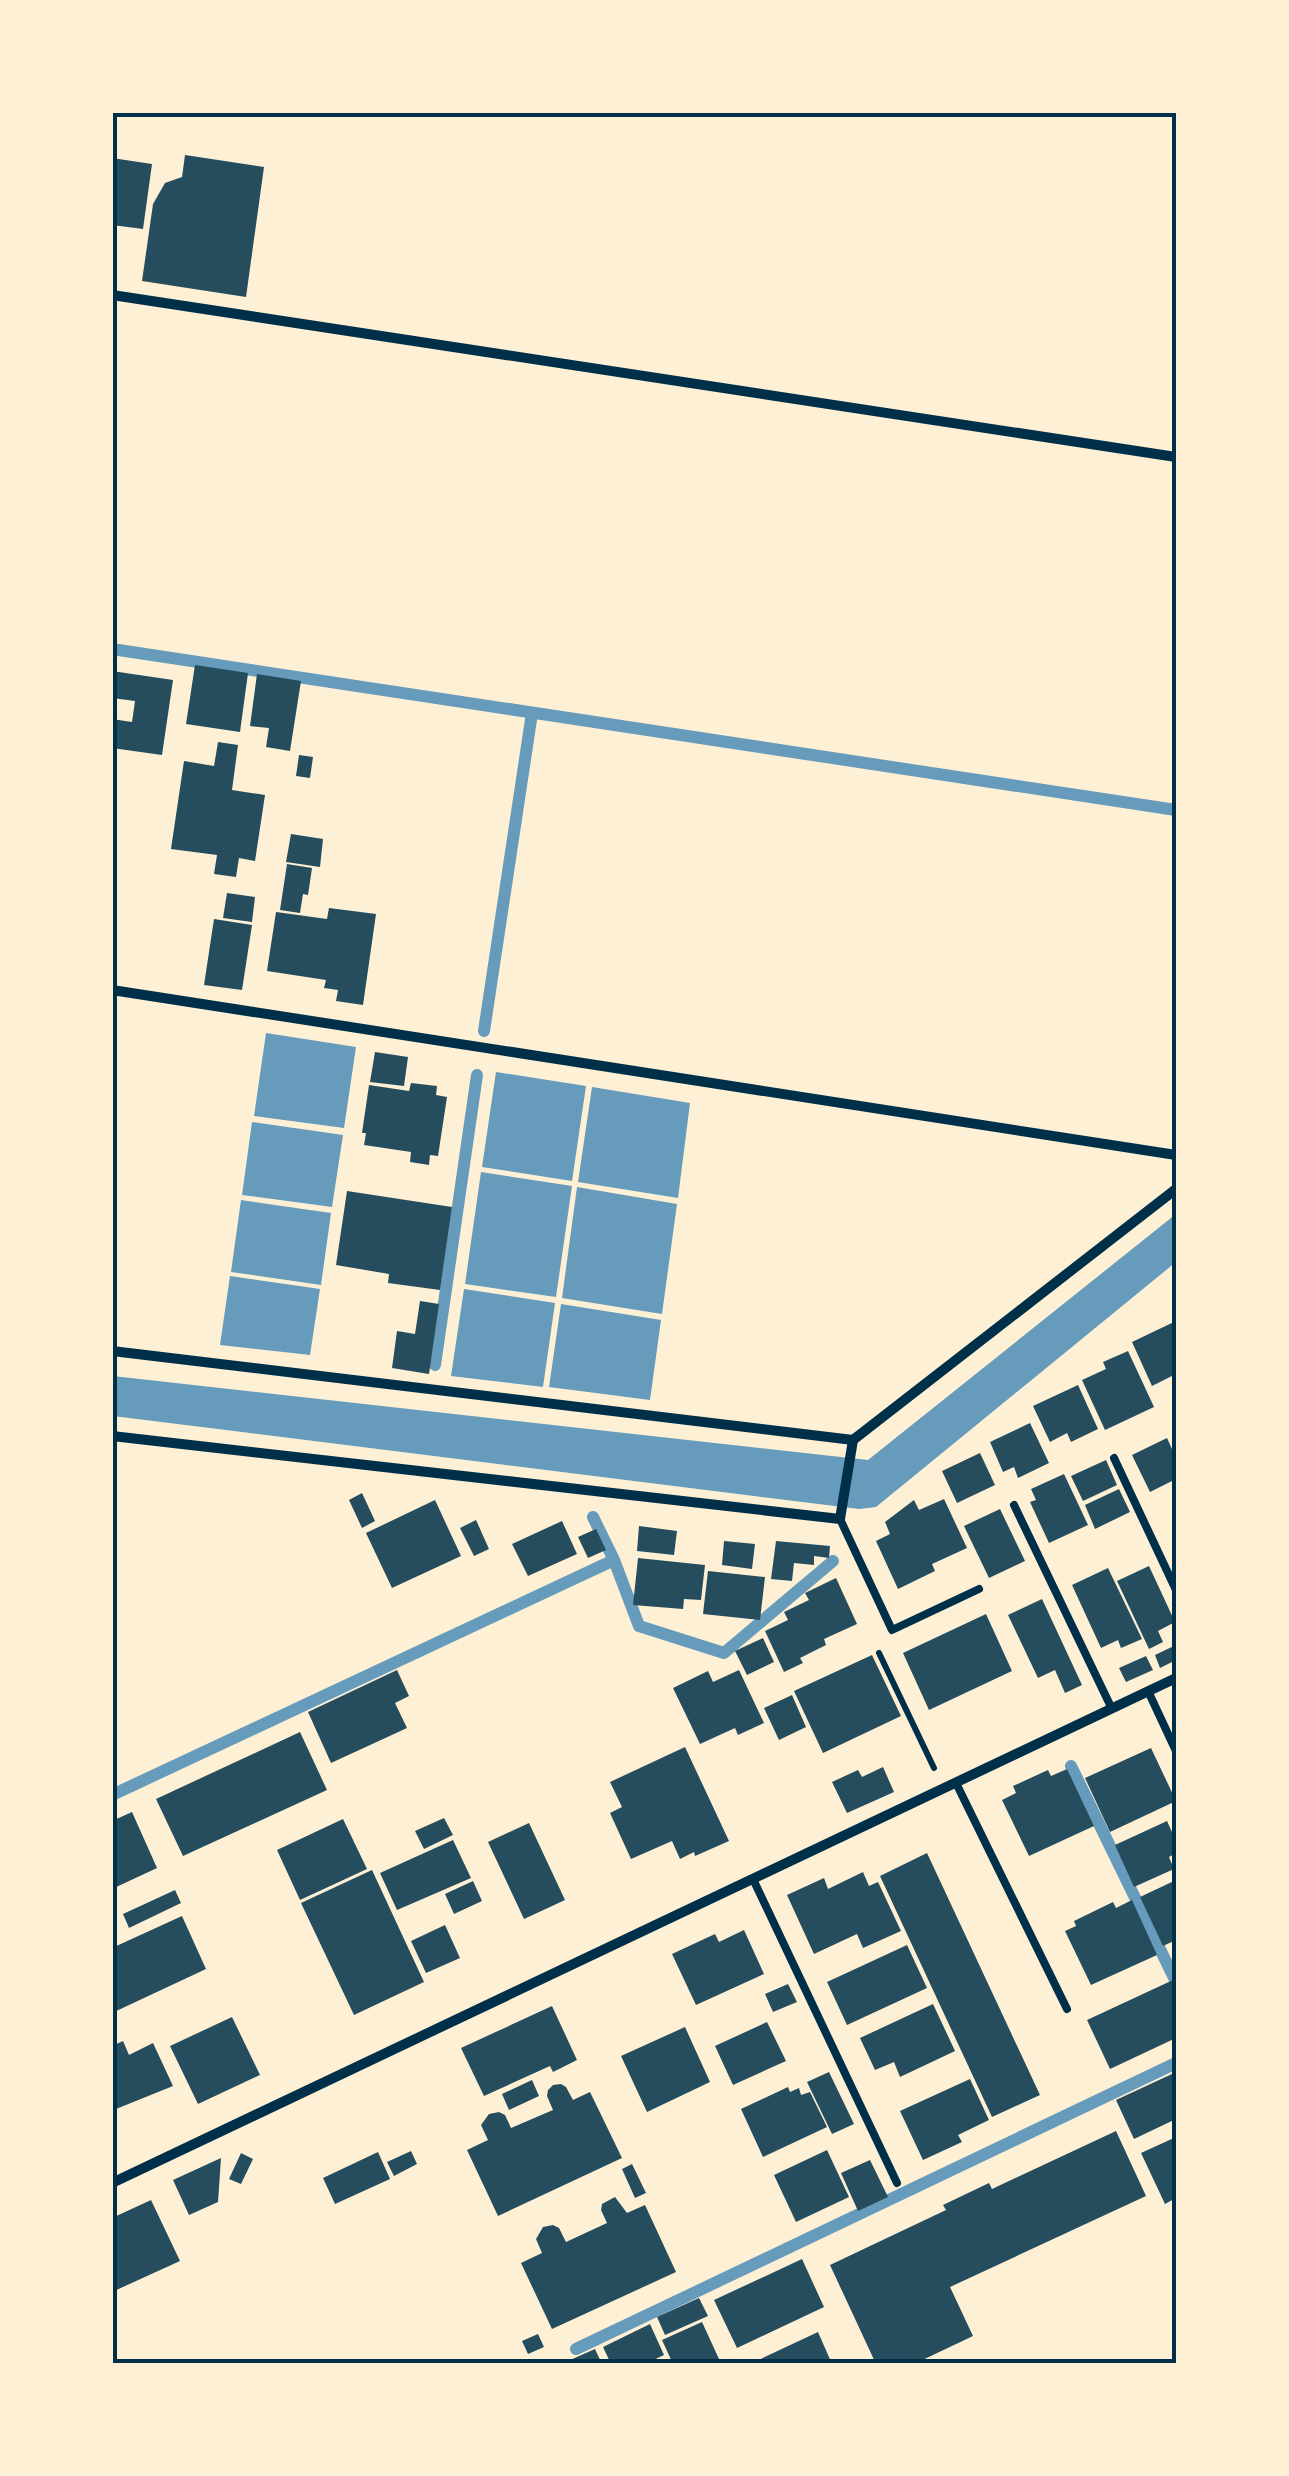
<svg xmlns="http://www.w3.org/2000/svg" width="1289" height="2476" viewBox="0 0 1289 2476" font-family="Inter,sans-serif">
<rect width="100%" height="100%" fill="#fdf0d5"/>
<path fill="#669bbc" d="M266,1033l90,14 -12,81 -90,-12z
M496,1072l90,14 -14,95 -90,-14z
M592,1087l98,16 -12,95 -100,-16z
M252,1122l91,13 -11,72 -90,-12z
M481,1172l91,14 -16,111 -91,-13z
M577,1187l100,17 -15,110 -100,-16z
M241,1200l90,13 -10,72 -90,-13z
M1176,1214v48l-300,245 -17,2 -746,-93v-40l755,84z
M230,1276l90,13 -10,66 -90,-10z
M464,1289l91,14 -12,84 -92,-11z
M561,1304l100,16 -11,80 -101,-13z"/>
<g fill="none" stroke-linecap="round" stroke-linejoin="round">
<path stroke="#669bbc" stroke-width="12" d="M112,649l1064,161
M484,1031l48,-318
M435,1365l42,-290
M593,1517l21,43 25,66 85,27 109,-92
M1071,1766l105,216
M112,1795l502,-235
M576,2349l600,-286"/>
</g>
<path fill="#264d5e" d="M185,155l79,12 -18,130 -104,-16 11,-77 12,-21 17,-6z
M112,158l40,6 -9,65 -31,-4z
M195,665l53,8 -8,59 -54,-8z
M112,671l61,9 -11,75 -50,-7v-29l20,3 3,-21 -23,-3z
M257,674l44,7 -11,70 -24,-4 3,-19 -19,-2z
M218,742l20,3 -6,45 33,5 -10,66 -16,-3 -3,19 -22,-3 3,-19 -46,-6 13,-88 30,5z
M299,755l14,2 -3,21 -14,-2z
M291,834l32,5 -3,28 -34,-5z
M287,864l25,4 -4,27 -5,-1 -3,19 -20,-3z
M227,893l28,4 -3,25 -29,-4z
M329,908l47,6 -13,91 -27,-4 2,-11 -14,-2 2,-8 -59,-9 9,-59 51,7z
M214,919l38,6 -10,65 -38,-5z
M375,1052l33,5 -4,29 -34,-4z
M411,1083l26,3 -1,9 11,2 -9,59 -8,-1 -1,10 -19,-3 1,-10 -47,-7 2,-12h-4l7,-48 40,6z
M347,1191l105,16 -12,83 -52,-7 1,-9 -53,-9z
M420,1301l19,3 -10,70 -37,-6 5,-37 18,3z
M1176,1321v53l-24,12 -20,-44z
M1128,1351l26,56 -49,23 -23,-50 24,-11 -3,-7z
M1078,1385l20,44 -27,13 -4,-9 -17,9 -17,-36z
M1030,1423l19,40 -31,15 -4,-11 -11,5 -13,-30z
M1167,1438l9,20v21l-26,13 -18,-37z
M980,1453l15,32 -38,18 -15,-32z
M1106,1460l11,25 -34,16 -12,-25z
M1064,1474l24,51 -39,18 -19,-41 6,-2 -5,-11z
M1119,1489l11,23 -35,17 -10,-24z
M362,1493l13,28 -13,7 -13,-28z
M944,1499l23,49 -35,16 3,7 -37,18 -22,-48 14,-7 -5,-12 29,-22 5,10z
M435,1500l26,56 -69,32 -26,-55z
M1000,1509l25,52 -36,17 -25,-52z
M476,1520l13,29 -15,7 -14,-28z
M562,1521l15,33 -49,22 -16,-32z
M639,1526l38,5 -3,24 -37,-4z
M596,1529l10,21 -18,8 -10,-21z
M724,1541l31,3 -3,25 -30,-4z
M776,1541l54,5 -1,12 -15,-2v9l-20,-2 -2,18 -21,-2z
M638,1558l67,7 -4,35 -17,-1 -1,10 -50,-4z
M1149,1566l26,56 -17,9 5,11 -14,7 -32,-68z
M1108,1568l34,71 -21,9 -3,-8 -17,8 -29,-63z
M708,1571l57,6 -5,43 -57,-6z
M836,1578l21,46 -33,15 2,6 -26,13 3,5 -19,9 -19,-41 23,-11 -4,-8 25,-12 -4,-7z
M1042,1599l40,86 -17,8 -10,-23 -17,8 -30,-63z
M986,1614l26,57 -83,39 -26,-57z
M763,1638l11,24 -27,13 -12,-24z
M1176,1645v15l-16,8 -5,-13z
M872,1655l29,61 -78,37 -29,-62z
M1146,1656l7,14 -27,12 -7,-14z
M397,1670l12,26 -14,7 12,25 -76,35 -23,-51z
M739,1670l25,53 -26,12 -3,-7 -35,16 -27,-56 35,-17 5,11z
M792,1695l14,32 -27,13 -15,-32z
M300,1732l27,58 -144,66 -27,-57z
M685,1747l44,94 -34,15 -1,-4 -14,7 -8,-18 -41,18 -21,-46 12,-6 -12,-25z
M1151,1748l25,53 -66,31 -25,-54z
M883,1767l11,25 -47,21 -15,-31 26,-12 4,7z
M1067,1769l27,57 -65,30 -27,-56 14,-7 -3,-7 35,-16 3,6z
M132,1812l25,56 -45,21v-68z
M444,1818l9,17 -29,14 -9,-18z
M343,1819l24,50 -67,31 -23,-50z
M1167,1821l9,20v12l-7,4 5,12 -40,18 -19,-42z
M529,1823l36,77 -41,19 -36,-77z
M453,1840l18,38 -74,32 -17,-37z
M927,1853l113,242 -48,22 -112,-241z
M372,1870l52,112 -70,33 -53,-112z
M863,1872l6,14 9,-4 23,49 -38,17 -6,-14 -43,20 -27,-59 37,-17 4,11z
M1176,1880v60l-13,6 -23,-49z
M473,1881l9,20 -28,13 -9,-20z
M175,1890l6,13 -52,25 -6,-14z
M1132,1900l25,55 -66,30 -26,-54 11,-5 -2,-5 39,-19 3,6z
M182,1916l24,53 -94,44v-65z
M445,1925l15,33 -34,15 -15,-32z
M744,1930l20,44 -68,31 -24,-51 43,-20 4,8z
M907,1945l20,43 -80,37 -20,-43z
M1173,1980l3,8v50l-66,31 -23,-49z
M788,1984l9,18 -24,10 -8,-18z
M933,2004l22,47 -55,26 -6,-15 -19,8 -15,-32z
M552,2006l25,54 -24,12 -3,-6 -66,30 -23,-48z
M232,2017l28,58 -62,29 -28,-58z
M767,2022l19,39 -53,24 -18,-39z
M685,2027l25,55 -63,30 -26,-56z
M123,2041l6,14 24,-12 20,43 -57,23 -4,-7v-56z
M829,2072l25,52 -22,10 -25,-52z
M1172,2074l4,10v35l-42,20 -18,-39z
M970,2079l19,41 -31,15 4,7 -39,18 -23,-49z
M532,2080l7,16 -30,14 -7,-16z
M561,2084l5,3 7,13 17,-8 32,66 -124,58 -31,-66 21,-10 -7,-15 8,-11 10,-2 6,3 6,13 42,-18 -6,-14 1,-6 5,-5z
M788,2087l2,5 9,-4 2,7 9,-3 17,35 -64,30 -22,-48z
M1116,2131l30,65 -196,91 23,49 -59,28h-38l-46,-99 116,-55 -3,-5 46,-22 3,6z
M1176,2137v61l-11,6 -24,-51z
M827,2150l22,47 -53,25 -22,-47z
M411,2151l6,13 -23,12 -7,-14z
M378,2152l12,27 -55,25 -12,-26z
M241,2153l12,6 -12,25 -12,-5z
M221,2158l-3,44 -29,13 -16,-35z
M870,2160l18,37 -30,14 -17,-38z
M632,2164l14,29 -11,5 -13,-29z
M615,2197l12,16 18,-8 31,67 -124,57 -31,-66 21,-10 -6,-14 7,-12 10,-2 6,3 7,14 41,-19 -6,-13 1,-6z
M151,2200l29,61 -68,31v-74z
M802,2259l22,48 -87,41 -23,-48z
M699,2298l9,18 -43,19 -8,-18z
M702,2322l17,37 -9,5h-37l-11,-24z
M650,2324l14,31 -19,9h-34l-8,-17z
M818,2332l14,32h-82z
M538,2334l6,13 -16,7 -6,-13z
M595,2349l7,15h-41z"/>
<g fill="none" stroke-linecap="round" stroke-linejoin="round">
<path stroke="#003049" stroke-width="6" d="M879,1653l55,115
M734,2362l1,2"/>
<path stroke="#003049" stroke-width="8" d="M1114,1458l62,132
M1014,1505l98,204
M840,1519l52,111 87,-41
M1148,1691l28,60
M956,1783l111,226
M753,1879l144,304"/>
<path stroke="#003049" stroke-width="10" d="M112,295l1064,162
M112,990l1064,165
M112,1351l741,89
M112,1436l728,83 13,-79 323,-251
M112,2183l1064,-505"/>
</g>
<rect width="1289" height="2476" fill="none" stroke="#fdf0d5" stroke-width="230"/>
<rect x="115" y="115" width="1059" height="2246" fill="none" stroke="#003049" stroke-width="4"/>
</svg>
